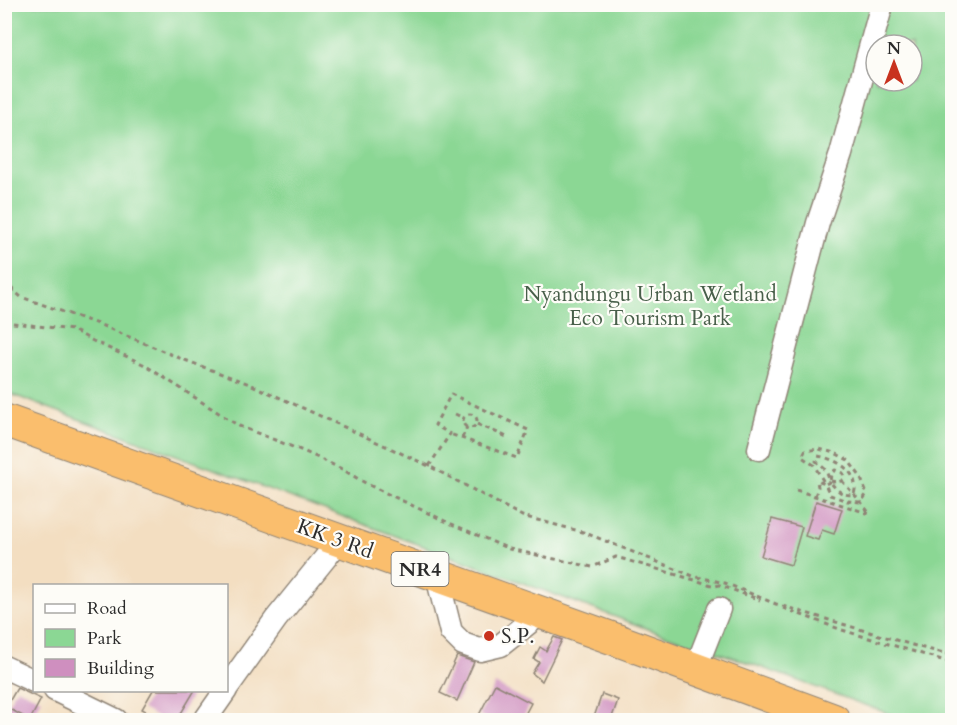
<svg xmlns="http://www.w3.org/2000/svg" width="957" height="725" viewBox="0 0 957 725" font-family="Cardo,serif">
<rect width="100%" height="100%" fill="#fdfcf7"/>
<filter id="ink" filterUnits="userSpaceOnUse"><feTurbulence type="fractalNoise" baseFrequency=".0167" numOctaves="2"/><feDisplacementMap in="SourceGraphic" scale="12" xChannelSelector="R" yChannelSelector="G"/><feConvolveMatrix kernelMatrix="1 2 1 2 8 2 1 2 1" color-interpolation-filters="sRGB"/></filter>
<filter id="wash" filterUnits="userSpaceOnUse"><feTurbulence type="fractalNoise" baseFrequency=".008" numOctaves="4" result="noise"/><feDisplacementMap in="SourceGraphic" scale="24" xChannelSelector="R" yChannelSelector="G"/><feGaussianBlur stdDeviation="1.35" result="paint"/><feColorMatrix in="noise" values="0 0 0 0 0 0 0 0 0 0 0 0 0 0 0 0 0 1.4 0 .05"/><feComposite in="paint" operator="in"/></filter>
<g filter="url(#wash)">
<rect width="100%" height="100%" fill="#f3dec1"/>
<path fill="#8bd794" stroke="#5b8160" stroke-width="1.5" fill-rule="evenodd" d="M4,5h948v715h-46l-165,-60 -82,-27 -654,-241zM876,45h36v36h-36z"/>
<g id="blocks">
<path fill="#cf8fbf" d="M816,501l26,8 -8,25 -12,-4 -4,10 -13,-4z
M772,519l30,8 -11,38 -30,-9z
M554,637l8,3 -20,41 -10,-8 7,-11 -5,-3 6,-12 6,4z
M457,656l17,6 -17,39 -17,-8z
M495,684l36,19 -9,17h-33l-10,-5z
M17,688l24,11 -11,21 -24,-13z
M153,690h42l-18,30h-15l-20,-11z
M602,694l16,6 -7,20h-18z"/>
</g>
</g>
<g filter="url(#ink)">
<use href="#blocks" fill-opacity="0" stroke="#8f8476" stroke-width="1.5"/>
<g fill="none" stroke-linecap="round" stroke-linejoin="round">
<defs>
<path id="minor" d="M759,449l59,-226 23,-69 41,-150
M437,576l14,56 12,12 17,6 21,-5 40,-32
M4,667l30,14
M695,670l24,-61
M226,689l50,-70 63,-78
M55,690l61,30
M205,720l21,-30"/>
<path id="highway" d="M4,420l613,220 217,80"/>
</defs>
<use href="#minor" stroke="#8f8476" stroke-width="25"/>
<use href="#highway" stroke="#8f8476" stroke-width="34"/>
<path stroke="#8f8476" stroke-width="3" stroke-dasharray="4.5 4.5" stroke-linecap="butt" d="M4,282l17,15 82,29 79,33 70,26 66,30 111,51 93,50 61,16 110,44 32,7 51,21 143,43 33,8
M4,322l69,8 20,11 50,23 96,62 64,25 37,17 27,16 78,37 64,28 83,18 24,-10 99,29 9,-2
M463 421a7 7 0 1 1 14 0a7 7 0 1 1-14 0Z
M455,414l9,4
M477,424l30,13
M462,438l5,-11
M429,466l21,-32 -15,-9 16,-31 77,36 -11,28 -67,-24
M796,490l74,24 -9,-12 -19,-21
M815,496l3,-9 -1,-6 8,3 5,11 17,6 14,1 6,-8 -7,-18 -12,-16 -13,-7 -16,-4 -14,2 -3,6 12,8 11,19 5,-2 -4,-12 -10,-9 2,-5c18,3 43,16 36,38 -11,3 -17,-4 -24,-12l1,-8 4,-4 8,3 1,6c-5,4 -8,3 -13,2
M725,587l35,13
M783,608l59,22 110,33"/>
<use href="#minor" stroke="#fff" stroke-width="22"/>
<use href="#highway" stroke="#fabe6d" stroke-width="32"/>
</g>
</g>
<circle fill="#c8321e" stroke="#fdfcf7" stroke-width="2" cx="489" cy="636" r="6"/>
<g text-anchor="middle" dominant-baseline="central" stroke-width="4.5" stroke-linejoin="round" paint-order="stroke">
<rect fill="#fdfcf7" stroke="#6a6a68" stroke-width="1.5" x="391.5" y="552" width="57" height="34" rx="4.5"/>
<g font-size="20" font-weight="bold" fill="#2b2b2b">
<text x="420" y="569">NR4</text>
</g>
<g font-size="21" fill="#485f4a" stroke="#fdfcf7">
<text x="650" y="294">Nyandungu Urban Wetland<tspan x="650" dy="24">Eco Tourism Park</tspan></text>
</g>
<g font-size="21" fill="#2b2b2b" stroke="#fdfcf7">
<text transform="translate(335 539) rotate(20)">KK 3 Rd</text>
</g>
<g font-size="21" fill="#2b2b2b" stroke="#fdfcf7" text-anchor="start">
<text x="501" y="636">S.P.</text>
</g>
</g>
<rect width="957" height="725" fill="none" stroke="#fdfcf7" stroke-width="24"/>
<rect x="33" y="584" width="195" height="108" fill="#fdfcf7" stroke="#a9a8a5" stroke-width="1.5"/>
<rect x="45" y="604" width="30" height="9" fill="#ffffff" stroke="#a9a8a5" stroke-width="1.5"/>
<text x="87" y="614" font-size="18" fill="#2b2b2b">Road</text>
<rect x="45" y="629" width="30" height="18" fill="#8bd794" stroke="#a9a8a5" stroke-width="1.5"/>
<text x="87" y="644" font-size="18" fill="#2b2b2b">Park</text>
<rect x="45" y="659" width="30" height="18" fill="#cf8fbf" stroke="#a9a8a5" stroke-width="1.5"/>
<text x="87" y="674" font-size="18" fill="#2b2b2b">Building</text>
<g transform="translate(894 63)"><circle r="28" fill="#fdfcf7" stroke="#a9a8a5" stroke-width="1.5"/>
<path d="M0-4.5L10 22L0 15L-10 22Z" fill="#c8321e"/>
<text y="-9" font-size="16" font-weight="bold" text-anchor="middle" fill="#2b2b2b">N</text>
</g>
</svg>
